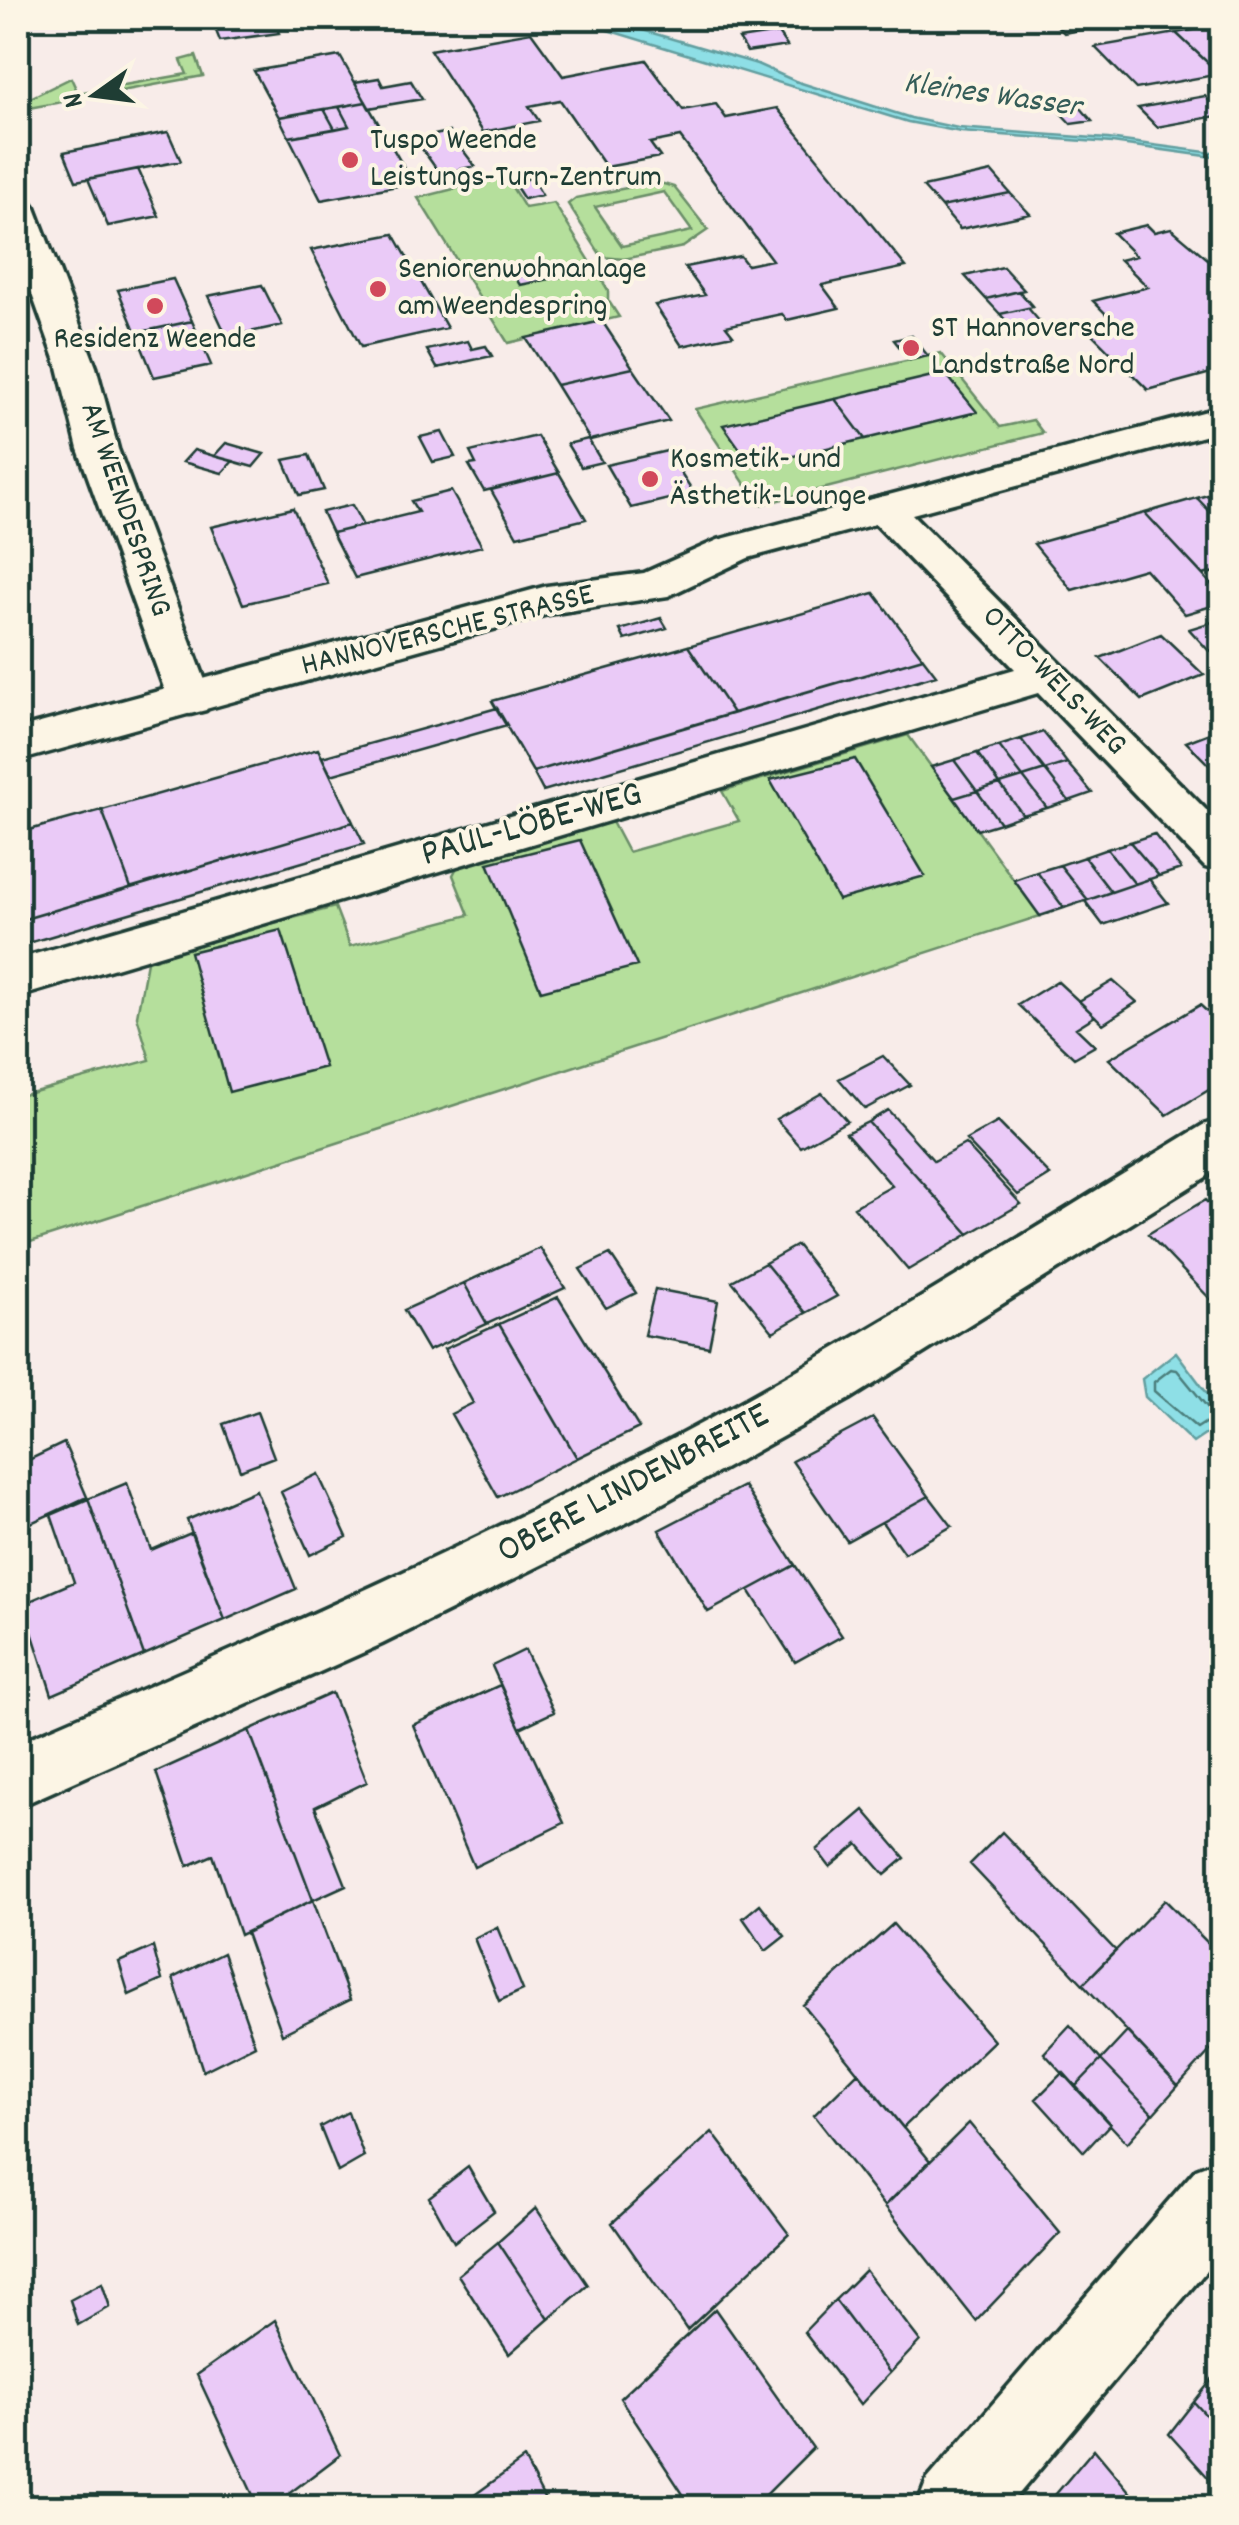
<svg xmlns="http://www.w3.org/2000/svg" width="1239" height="2525" viewBox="0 0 1239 2525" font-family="Dekko,sans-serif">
<rect width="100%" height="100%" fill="#f8ece9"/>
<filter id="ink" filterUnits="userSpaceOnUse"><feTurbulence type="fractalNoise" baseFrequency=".01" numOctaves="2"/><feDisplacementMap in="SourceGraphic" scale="20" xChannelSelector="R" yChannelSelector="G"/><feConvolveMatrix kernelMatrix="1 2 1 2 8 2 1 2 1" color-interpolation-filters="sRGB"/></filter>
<g filter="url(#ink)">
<path fill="#b5df9c" stroke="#6a8e68" stroke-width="2.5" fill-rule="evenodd" d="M196,56l7,20 -185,34v-6l53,-26 7,15 109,-19 -6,-14z
M505,176l20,32 29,-5 54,87v10l11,17 -111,26 -90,-145z
M657,182l17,5 34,43 -25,17 -59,12 -22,-2 -34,-53 8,-6zM664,192l28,39 -70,15 -27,-39z
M941,353l59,74 33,-7 10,13 -284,72 -64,-96z
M908,735l132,181 -1022,330v-156l2,6 130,-36 -13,-44 11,-60 187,-49 15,39 119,-31 -16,-40 7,-13 152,-40 16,30 111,-31 -17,-30z"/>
<path fill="#8edfe6" stroke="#629e9f" stroke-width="2.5" d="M568,18h34l155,46 38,17 116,37 47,10 150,11 113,15v4l-109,-15 -151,-11 -53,-10z
M1176,1352l45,60v12l-28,19 -48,-46 -3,-18z"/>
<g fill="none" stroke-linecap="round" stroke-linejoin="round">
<path stroke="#4b7e7b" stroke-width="2.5" d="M1171,1369l6,1 35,43 -1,6 -14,9 -43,-37v-9z"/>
</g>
<path fill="#eacaf7" stroke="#1f3d34" stroke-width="2.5" d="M211,18h62l6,15 -59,8z
M1050,18h43l9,8 -38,7z
M1222,25v51l-46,-43z
M531,32l32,44 83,-16 37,50 33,-6 10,14 51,-10 129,159 -84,18 17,23 -52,12 -5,-6 -56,12 7,9 -51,11 -27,-41 50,-10 -20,-28 55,-11 7,9 25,-5 -92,-123 -30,6 10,14 -54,10 -46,-67 -31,6 10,15 -56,11 -53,-82z
M778,33l9,13 -40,6 -8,-13z
M1176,33l44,41 -84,15 -41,-42z
M340,56l26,46 -87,15 -25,-46z
M379,78l4,8 28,-5 11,18 -53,9 -14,-26z
M1205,96l17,19 -65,12 -19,-19z
M366,102l47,81 -92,17 -32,-63 60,-11 -10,-19z
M339,107l10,19 -14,3 -11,-20z
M1080,107l12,14 -21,3 -13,-14z
M324,109l11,20 -46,8 -10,-20z
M168,132l13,29 -105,20 -12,-29z
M449,132l26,34 -35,8 -25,-35z
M138,169l21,47 -51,10 -20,-47z
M992,172l18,21 -69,14 -18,-20z
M532,178l10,17 -18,4 -11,-17z
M1010,193l20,21 -70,15 -19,-22z
M1147,225l7,7 17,-4 51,43v99l-74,20 -63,-63 27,-7 -19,-19 55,-14 -28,-27 16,-4 -23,-23z
M394,234l53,94 -86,19 -50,-97z
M1003,267l21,23 -38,9 -21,-23z
M560,268l5,8 -45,9 -5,-8z
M173,279l19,42 -56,12 -18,-43z
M262,285l20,40 -55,12 -19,-41z
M1019,291l14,16 -33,7 -14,-15z
M1028,308l17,20 -27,6 -18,-20z
M192,321l19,44 -57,12 -18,-44z
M602,321l31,47 -77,17 -30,-47z
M912,336l16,20 -18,4 -16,-20z
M468,341l4,8 14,-3 6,10 -55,12 -10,-18z
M633,368l36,53 -79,19 -34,-55z
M945,373l32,39 -112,27 -30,-40z
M835,399l30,40 -113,27 -29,-41z
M442,432l13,25 -22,5 -13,-25z
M537,436l22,37 -75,18 -15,-26 7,-1 -6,-12z
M588,439l14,23 -21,5 -14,-23z
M226,443l38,11 -11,13 -39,-11z
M194,450l20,6 19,5 -11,12 -39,-11z
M667,451l27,42 -63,15 -25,-43z
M309,455l15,35 -25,5 -15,-35z
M559,473l27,46 -69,17 -26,-46z
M451,491l31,55 -127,32 -23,-45 86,-21 -7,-11z
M1222,491v33l-25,-26z
M1197,498l25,26v46l-19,5 -58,-62z
M352,505l11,21 -31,7 -10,-21z
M293,508l35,76 -85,20 -32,-77z
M1145,513l77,83v7l-37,11 -40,-45 -73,21 -38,-46z
M874,593l49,65 -190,55 -45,-67z
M661,618l6,10 -42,12 -5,-10z
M1222,619v28l-13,4 -20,-22z
M1161,634l43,41 -62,25 -42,-42z
M688,646l45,67 -200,59 -41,-71z
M923,658l13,17 -393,116 -10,-19z
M497,708l10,17 -176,50 -9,-18z
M1222,728v50l-36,-36z
M1043,732l12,15 12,16 -22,7 -24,-31z
M1021,739l24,31 -22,7 -24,-31z
M999,746l24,31 -23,7 -23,-31z
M318,749l35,73 -222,66 -29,-78z
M977,753l23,31 -23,7 -23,-31z
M855,759l70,117 -87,24 -68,-120z
M954,760l23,31 -23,7 -23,-31z
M1067,763l13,15 12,15 -23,8 -24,-31z
M1045,770l24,31 -22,7 -24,-31z
M1023,777l24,31 -24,7 -23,-31z
M1000,784l23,31 -23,8 -23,-32z
M977,791l23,32 -23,7 -23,-32z
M102,810l29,78 -113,33v-88z
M353,822l11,22 -346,102v-25z
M1154,834l27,35 -22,7 -29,-34z
M580,840l57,126 -96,25 -53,-128z
M1130,842l29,34 -24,8 -28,-35z
M1107,849l28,35 -24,8 -27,-35z
M1084,857l27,35 -23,8 -28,-35z
M1060,865l28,35 -24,8 -27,-36z
M1037,872l27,36 -24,8 -26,-36z
M1149,879l19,24 -65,22 -18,-24z
M281,930l44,137 -96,25 -39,-140z
M1057,981l38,35 -19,12 19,18 -21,12 -56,-53z
M1113,981l24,21 -34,22 -24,-23z
M1200,1005l22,20v57l-55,33 -58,-56z
M883,1056l27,29 -45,24 -26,-30z
M822,1093l25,28 -46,26 -25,-28z
M888,1110l46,51 31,-17 56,60 -52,30 -101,-112z
M868,1122l101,112 -61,36 -54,-63 38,-21 -46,-53z
M998,1122l52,53 -32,20 -52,-55z
M1205,1200l17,17v79l-9,6 -65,-68z
M797,1245l40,51 -31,17 -41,-50z
M540,1248l25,40 -78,36 -23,-41z
M610,1254l26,39 -30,15 -26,-39z
M765,1263l41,50 -33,19 -41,-51z
M464,1283l23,41 -59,27 -24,-41z
M655,1289l63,12 -9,46 -65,-12z
M558,1297l81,131 -62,30 -78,-134z
M499,1324l78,134 -79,39 -47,-83 22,-11 -29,-54z
M257,1412l17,45 -34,13 -17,-46z
M873,1418l56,78 -82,45 -55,-80z
M64,1443l23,54 -69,32v-64z
M318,1474l29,63 -37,18 -29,-63z
M127,1483l24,67 40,-17 34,87 -81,35 -56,-156z
M744,1486l51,79 -87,47 -49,-82z
M256,1490l40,99 -71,31 -38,-100z
M929,1496l23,30 -48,27 -22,-31z
M88,1499l56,156 -92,40 -29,-91 51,-22 -23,-67z
M795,1565l47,71 -47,26 -46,-72z
M525,1650l29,62 -34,16 -28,-62z
M500,1685l64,138 -90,44 -61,-142z
M332,1693l35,89 -52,25 31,78 -33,15 -64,-170z
M249,1730l64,170 -73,35 -27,-80 -25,11 -32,-94z
M864,1810l41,48 -20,17 -27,-31 -28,23 -13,-17z
M1002,1832l114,119 -33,33 -113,-120z
M313,1900l37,100 -68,34 -36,-101z
M1165,1900l57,57v81l-44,48 -95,-102z
M760,1904l25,32 -19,15 -23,-33z
M893,1924l101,117 -91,87 -100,-123z
M497,1927l26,63 -24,11 -25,-63z
M153,1947l9,33 -33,15 -10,-33z
M223,1953l32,92 -52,26 -30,-93z
M1070,2025l31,35 -26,27 -31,-34z
M1127,2032l51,54 -25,28 -52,-54z
M1101,2060l52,54 -26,29 -52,-56z
M858,2072l72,89 -45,45 -71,-91z
M1063,2072l47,52 -26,28 -48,-53z
M348,2112l16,45 -26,15 -18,-45z
M969,2123l91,110 -84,88 -91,-115z
M712,2132l77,102 -102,96 -75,-107z
M468,2167l26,44 -40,31 -25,-45z
M536,2208l52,77 -39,34 -51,-77z
M498,2242l51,77 -40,35 -51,-79z
M865,2270l55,71 -30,32 -55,-73z
M102,2283l8,24 -32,18 -8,-25z
M835,2300l55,73 -30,32 -56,-73z
M715,2309l98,139 -60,60h-61l-72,-110z
M275,2320l65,135 -70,53h-11l-62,-133z
M1218,2372l4,5v56l-28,-31z
M1194,2402l28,31v60l-53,-59z
M1094,2449l49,59h-99z
M524,2459l25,49h-81l-3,-6z"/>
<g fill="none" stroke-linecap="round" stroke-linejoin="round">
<defs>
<path id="street" d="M18,198l12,3 5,7 61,159 22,82 94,250 -6,11 -16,4 -16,-4 -6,-11 -90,-250 -20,-82 -40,-112z
M884,496l14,4 324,326v46l-17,-5 -167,-174 -1020,304v-38l997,-290 -145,-151 -6,-9 6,-9z
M1222,1119v48l-372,232 -216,120 -252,125 -364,163v-64c222,-95 444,-193 658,-306 181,-96 353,-206 527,-312z
M1222,2159v93l-215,256h-91l11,-28 269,-311z"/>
<path id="secondary" d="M1222,407v24l-474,127 -80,38 -120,18 -530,147v-32l529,-143 97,-13 74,-33z"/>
</defs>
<use href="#street" stroke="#1f3d34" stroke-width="7"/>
<use href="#secondary" stroke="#1f3d34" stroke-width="7"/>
<use href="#street" fill="#fcf5e5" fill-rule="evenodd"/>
<use href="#secondary" fill="#fcf5e5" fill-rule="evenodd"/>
</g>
</g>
<g fill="#d1495b" stroke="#fcf5e5" stroke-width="4">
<circle cx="350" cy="160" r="10"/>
<circle cx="378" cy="289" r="10"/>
<circle cx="155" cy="306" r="10"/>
<circle cx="911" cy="348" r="10"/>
<circle cx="650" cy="479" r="10"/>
</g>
<g text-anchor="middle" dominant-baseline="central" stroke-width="8" stroke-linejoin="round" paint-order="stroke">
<g font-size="32" font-style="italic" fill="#355d58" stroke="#fcf5e5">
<text transform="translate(992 97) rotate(8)">Kleines Wasser</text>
</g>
<g font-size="32" fill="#1f3d34" stroke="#fcf5e5" text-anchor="start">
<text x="370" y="142">Tuspo Weende<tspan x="370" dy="37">Leistungs-Turn-Zentrum</tspan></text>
<text x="398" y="271">Seniorenwohnanlage<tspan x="398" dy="37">am Weendespring</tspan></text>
<text x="931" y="330">ST Hannoversche<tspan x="931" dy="37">Landstraße Nord</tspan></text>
<text x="155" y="341" text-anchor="middle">Residenz Weende</text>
<text x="670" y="461">Kosmetik- und<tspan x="670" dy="37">Ästhetik-Lounge</tspan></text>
</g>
<g font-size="32" fill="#1f3d34" stroke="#fcf5e5">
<text transform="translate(124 510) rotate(71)">AM WEENDESPRING</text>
<text transform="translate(448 632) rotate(-14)">HANNOVERSCHE STRASSE</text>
<text transform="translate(1053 682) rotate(46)">OTTO-WELS-WEG</text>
</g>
<g font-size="38" fill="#1f3d34" stroke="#fcf5e5">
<text transform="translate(532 826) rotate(-16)">PAUL-LÖBE-WEG</text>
<text transform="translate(634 1485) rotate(-28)">OBERE LINDENBREITE</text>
</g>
</g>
<rect width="1239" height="2525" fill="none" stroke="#fcf5e5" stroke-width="60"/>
<rect x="30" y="30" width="1179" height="2465" fill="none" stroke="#1f3d34" stroke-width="4" filter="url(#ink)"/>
<g transform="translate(95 95) rotate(256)" stroke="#fcf5e5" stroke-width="8" paint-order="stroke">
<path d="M0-8L18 38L0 25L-18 38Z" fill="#1f3d34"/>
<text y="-15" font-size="28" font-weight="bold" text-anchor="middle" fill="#1f3d34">N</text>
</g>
</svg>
